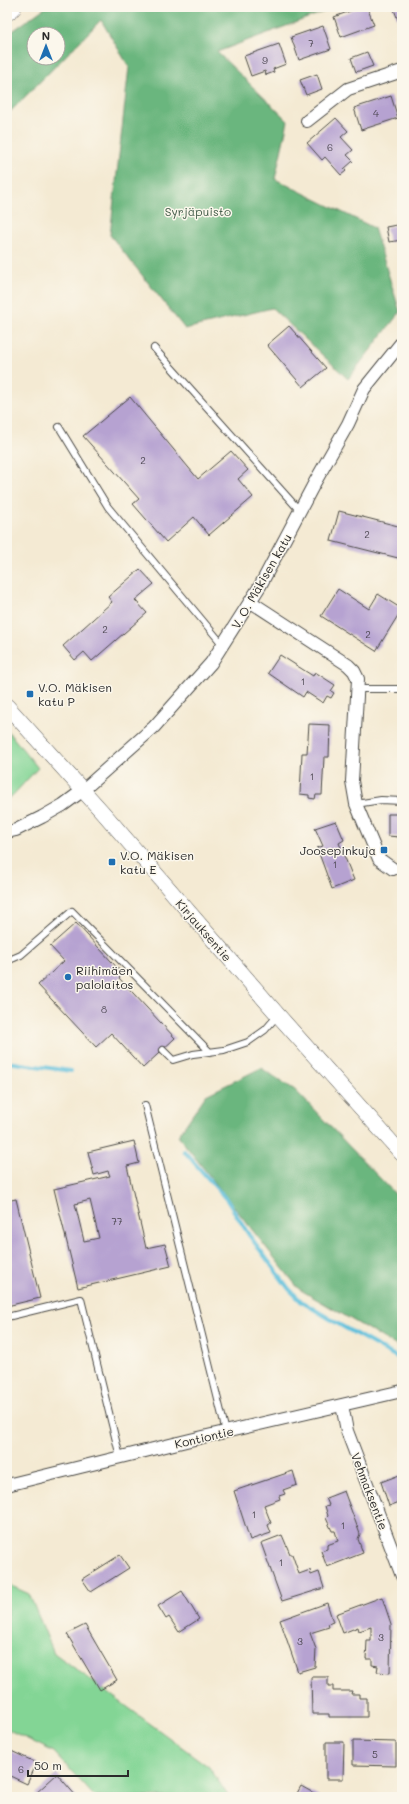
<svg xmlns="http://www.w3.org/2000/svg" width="409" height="1804" viewBox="0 0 409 1804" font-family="Mali,sans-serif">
<rect width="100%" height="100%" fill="#fbf7ec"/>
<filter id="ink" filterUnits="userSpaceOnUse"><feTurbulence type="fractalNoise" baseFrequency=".025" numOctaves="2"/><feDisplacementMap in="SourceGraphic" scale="8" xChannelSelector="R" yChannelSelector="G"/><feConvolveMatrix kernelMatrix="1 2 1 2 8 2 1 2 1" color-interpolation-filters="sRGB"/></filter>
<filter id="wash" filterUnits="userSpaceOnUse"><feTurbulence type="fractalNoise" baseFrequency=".012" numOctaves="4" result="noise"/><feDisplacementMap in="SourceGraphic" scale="16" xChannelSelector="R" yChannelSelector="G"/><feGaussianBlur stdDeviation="0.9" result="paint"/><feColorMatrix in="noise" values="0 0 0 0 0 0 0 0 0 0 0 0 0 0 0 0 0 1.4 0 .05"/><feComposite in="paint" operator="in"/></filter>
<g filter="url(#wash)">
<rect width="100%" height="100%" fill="#f4ead3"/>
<path fill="#83d595" stroke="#578060" d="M7,730l31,38 -25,27 -6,4z
M7,1584l22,10 25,59 155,114 20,30h-134l-41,-45 -47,-23z"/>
<path fill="#6ab67e" stroke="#4a7054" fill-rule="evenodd" d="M46,7h291l-120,45 71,69 -13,58 99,49 26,84 -52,67 -76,-71 -87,21 -75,-94 19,-168 -28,-47 -94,95v-80zM34,34h24v24h-24z
M261,1068l34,22 107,111v148l-103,-60 -121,-153 28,-41z"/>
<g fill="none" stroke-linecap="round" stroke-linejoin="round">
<path stroke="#5ec0dc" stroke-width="4" d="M7,1062l64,9
M184,1151l43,49 22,35 40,54 13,13 38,23 62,35"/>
</g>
<g id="blocks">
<path fill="#b6a2d1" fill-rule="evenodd" d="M361,7h6l7,18 -33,12 -7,-20z
M393,7h9v17l-2,1z
M323,26l8,23 -32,11 -8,-23z
M279,44l7,20 -13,5 1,3 -8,3 -1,-4 -14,5 -7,-20z
M367,52l6,14 -17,6 -5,-14z
M317,74l5,15 -16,6 -6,-15z
M391,96l7,22 -37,12 -7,-22z
M336,118l12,13 -7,6 12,13 -6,5 6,6 -9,8 2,2 -5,4 -16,-18 -3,3 -15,-17z
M402,224v16l-13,2 -3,-15z
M289,326l37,42 -23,19 -36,-42z
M130,397l68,82 33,-28 17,19 -10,9 15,18 -44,38 -15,-18 -28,25 -33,-38 6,-5 -56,-63z
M339,511l63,16v32l-71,-18z
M140,569l14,15 -19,16 12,13 -55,48 -8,-9 -9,8 -12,-14 49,-44 -4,-5z
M338,589l31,20 9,-15 24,15 -26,42 -55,-35z
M280,655l33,21 2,-4 20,13 -4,6 3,2 -3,5 -4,-2 -4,7 -17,-11 -3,5 -35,-24z
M309,724l21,1 -1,32h-5l-2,38h-6l-1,4 -6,-1v-3l-9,-1 2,-41h5z
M388,814h14v31l-3,-1v-7l-11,-1z
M336,821l8,19 -5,3 15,37 -22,9 -15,-41 6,-2 -8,-18z
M76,923l47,51 -4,4 56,60 -32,30 -32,-35 -15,14 -58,-62 26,-24 -14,-15z
M134,1141l5,22 -12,3 19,82 19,-4 6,22 -93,22 -24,-99 56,-13 -2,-5 -14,4 -6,-23zM90,1200l9,38 -15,3 -9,-37z
M16,1199l24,99 -33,8v-105z
M293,1471l4,14 -14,5 2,4 -6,2 1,3 -16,6 7,18 -3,2 3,8 -21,7 -16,-49z
M402,1474v27l-13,5 -8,-24z
M344,1491l16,43 -2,5 5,14 -36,14 -6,-16 6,-2v-4l11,-4 -3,-10h-3l-6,-13 2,-2 -3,-10 4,-1 -3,-7z
M282,1535l8,19h2l7,20 11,-4 1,5 8,-3 5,16 -42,13 -21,-58z
M120,1555l9,13 -38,24 -9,-13z
M182,1591l17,28 -20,13 -10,-15 -3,2 -8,-13z
M382,1597l9,27 -1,49 -13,-1 1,-6 -6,-1v-6h-6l1,-18h4v-14l-12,4 -1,-4 -15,6 -7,-19z
M327,1603l6,19 -5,2 1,3 -19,6 6,16 -1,18 -17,5 -18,-52z
M85,1625l32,55 -17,10 -33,-56z
M311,1677h17v9h5v5h19l-1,3h8v4h8v19h-38v-3h-17z
M353,1741l43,1v24l-43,-1z
M326,1742h18l-1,37h-17z
M7,1749l30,14 -10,21 -19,-9 -1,3z
M57,1774l20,23h-38l-4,-3z
M301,1786l18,10 -1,1h-23z"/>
</g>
</g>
<g filter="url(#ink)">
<use href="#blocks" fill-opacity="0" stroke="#494844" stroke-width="1"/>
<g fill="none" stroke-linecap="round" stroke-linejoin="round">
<defs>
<path id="service" d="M154,348l146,163
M59,427l49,80 115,138
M358,689h44
M356,804l25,-4 21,1
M7,961l14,-6 51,-44 138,141
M163,1050l10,10 20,-6 31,-4 24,-8 17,-12 13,-15
M145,1105l81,327
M7,1317l74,-18 39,158"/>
<path id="minor" d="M307,121l41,-32 54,-18
M251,602l97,63 6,6 4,8 -6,102 4,23 23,55 14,10
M7,832l9,-2 26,-13 21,-12 19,-14 72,-64 57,-64 49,-77 55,-104 33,-58 16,-35 38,-47
M342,1405l5,26 55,145
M7,1485l183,-45 212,-49"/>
<path id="tertiary" d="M7,706l99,110 172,199 124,139"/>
<path id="primary" d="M7,11l5,-4"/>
</defs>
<use href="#service" stroke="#494844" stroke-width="8"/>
<use href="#minor" stroke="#494844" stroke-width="14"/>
<use href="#tertiary" stroke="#494844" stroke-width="16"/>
<use href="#primary" stroke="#494844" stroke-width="20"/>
<use href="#service" stroke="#fff" stroke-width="6"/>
<use href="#minor" stroke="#fff" stroke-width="12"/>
<use href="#tertiary" stroke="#fff" stroke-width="15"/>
<use href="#primary" stroke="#fff" stroke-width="19"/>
</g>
</g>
<g fill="#1f6fb2" stroke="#fbf7ec" stroke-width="1.5">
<rect x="26" y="690" width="8" height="8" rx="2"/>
<rect x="380" y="846" width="8" height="8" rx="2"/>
<rect x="108" y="858" width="8" height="8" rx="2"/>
<circle cx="68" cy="977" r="4"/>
</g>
<g text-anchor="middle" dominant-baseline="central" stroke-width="3" stroke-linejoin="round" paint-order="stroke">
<g font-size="10" fill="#4e4954">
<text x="311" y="43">7</text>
<text x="265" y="60">9</text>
<text x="376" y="113">4</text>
<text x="330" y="147">6</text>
<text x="143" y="460">2</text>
<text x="367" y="534">2</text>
<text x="105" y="629">2</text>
<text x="368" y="634">2</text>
<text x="303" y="681">1</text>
<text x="312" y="776">1</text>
<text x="335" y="864">1</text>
<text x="104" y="1009">8</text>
<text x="117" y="1221">77</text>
<text x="254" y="1514">1</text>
<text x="343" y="1525">1</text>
<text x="281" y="1562">1</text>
<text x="381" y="1637">3</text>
<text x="300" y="1641">3</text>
<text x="375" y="1754">5</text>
<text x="21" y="1769">6</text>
</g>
<g font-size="12" fill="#455e4b" stroke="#fbf7ec">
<text x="198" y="211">Syrjäpuisto</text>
</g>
<g font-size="12" fill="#2b2b2b" stroke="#fbf7ec">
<text transform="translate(261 581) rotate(-60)">V. O. Mäkisen katu</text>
<text transform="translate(204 930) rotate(49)">Kirjauksentie</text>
<text transform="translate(204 1437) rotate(-13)">Kontiontie</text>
<text transform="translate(370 1491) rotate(69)">Vehmaksentie</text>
</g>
<g font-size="12" fill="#2b2b2b" stroke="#fbf7ec" text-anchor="start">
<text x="38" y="687">V.O. Mäkisen<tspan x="38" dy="14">katu P</tspan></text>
<text x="376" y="850" text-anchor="end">Joosepinkuja</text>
<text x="120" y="855">V.O. Mäkisen<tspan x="120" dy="14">katu E</tspan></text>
<text x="76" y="970">Riihimäen<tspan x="76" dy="14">palolaitos</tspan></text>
</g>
</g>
<rect width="409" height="1804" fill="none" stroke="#fbf7ec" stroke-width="24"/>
<g transform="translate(46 46)"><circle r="19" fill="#fbf7ec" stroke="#a8a59f"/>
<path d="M0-3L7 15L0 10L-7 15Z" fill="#1f6fb2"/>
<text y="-6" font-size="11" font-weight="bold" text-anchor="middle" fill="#2b2b2b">N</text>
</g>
<path d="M28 1770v6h100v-6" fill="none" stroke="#2b2b2b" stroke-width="2"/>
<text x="34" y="1770" font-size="12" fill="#2b2b2b" stroke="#fbf7ec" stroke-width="3" paint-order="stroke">50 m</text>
</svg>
